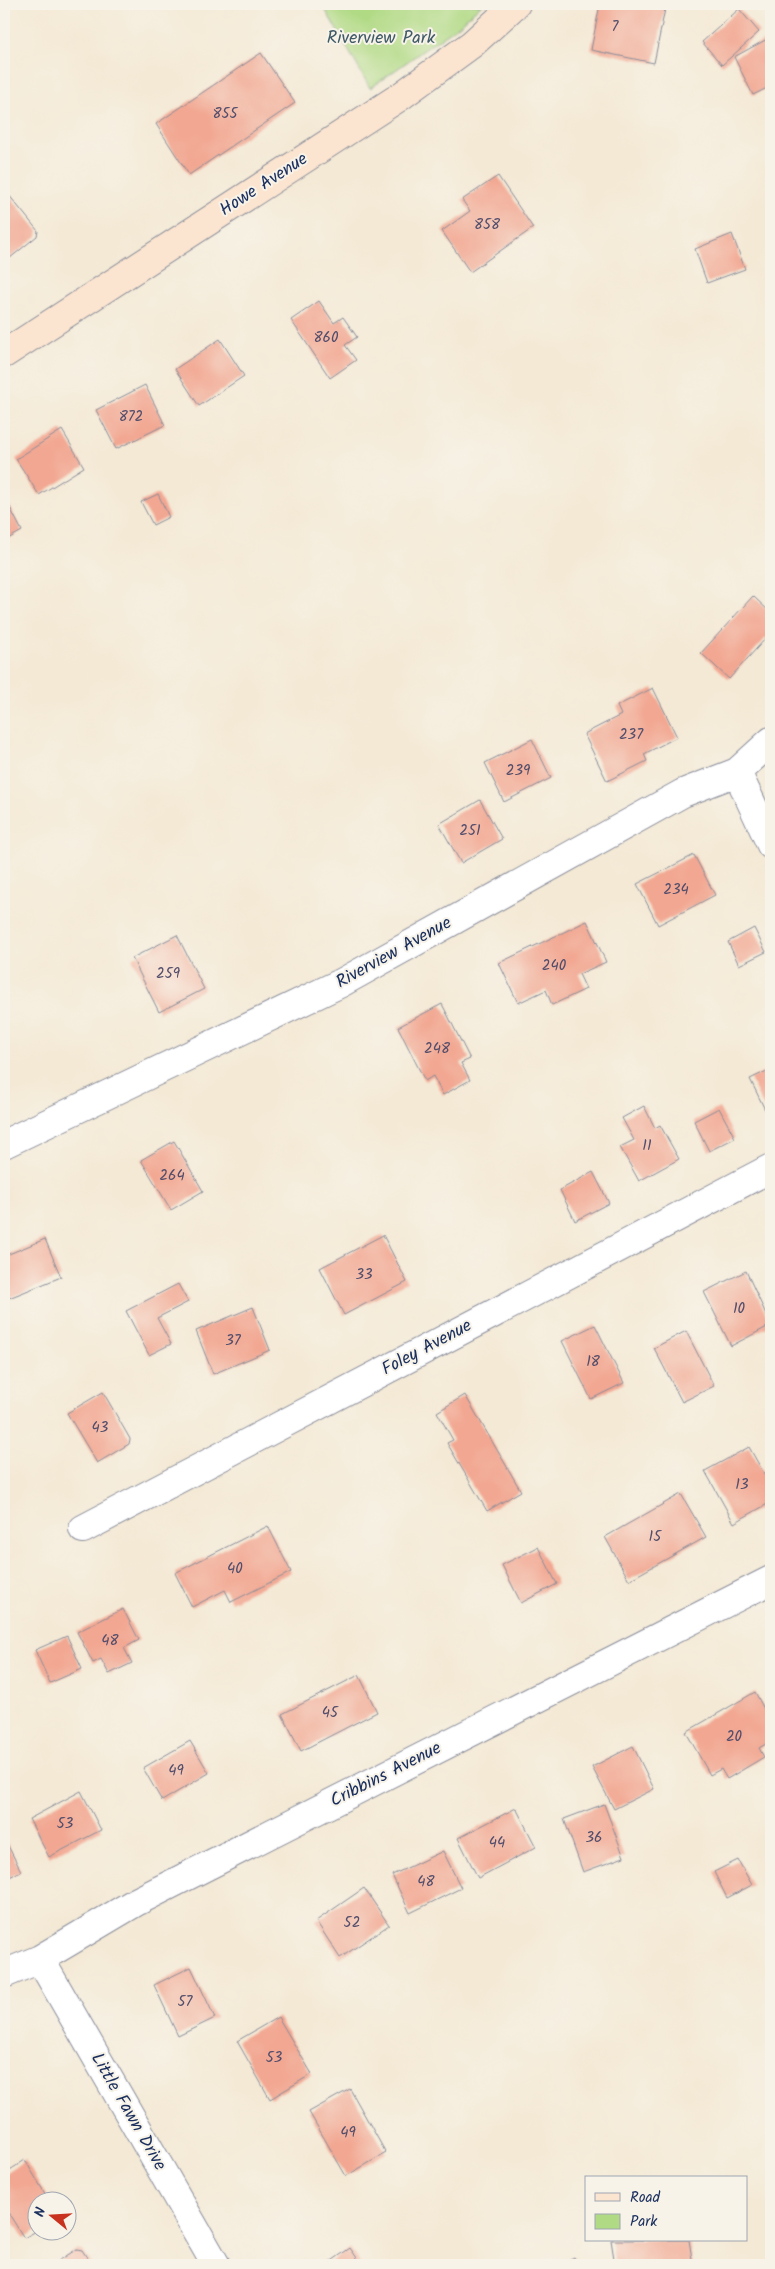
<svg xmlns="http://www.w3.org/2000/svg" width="775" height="2269" viewBox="0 0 775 2269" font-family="Kalam,sans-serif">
<rect width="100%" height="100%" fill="#f7f3e8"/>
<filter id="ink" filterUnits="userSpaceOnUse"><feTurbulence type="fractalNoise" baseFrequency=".02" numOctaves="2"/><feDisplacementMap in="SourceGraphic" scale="10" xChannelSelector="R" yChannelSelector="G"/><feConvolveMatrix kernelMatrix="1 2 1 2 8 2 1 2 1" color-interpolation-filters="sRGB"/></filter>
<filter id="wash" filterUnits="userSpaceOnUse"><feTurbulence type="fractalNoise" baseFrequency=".0096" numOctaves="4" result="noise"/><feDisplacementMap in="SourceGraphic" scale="20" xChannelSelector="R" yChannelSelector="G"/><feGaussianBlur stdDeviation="1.12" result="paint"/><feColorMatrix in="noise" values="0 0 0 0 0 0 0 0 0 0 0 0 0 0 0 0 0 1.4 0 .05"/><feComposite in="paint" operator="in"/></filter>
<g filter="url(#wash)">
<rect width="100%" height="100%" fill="#f4e9d5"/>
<path fill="#b1da85" stroke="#668472" d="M322,4h160l-24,22 -88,62z"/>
<g id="blocks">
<path fill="#f2a792" d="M600,4h66l-12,59 -63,-13z
M739,9l20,23 -37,33 -20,-23z
M771,37v49l-18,9 -19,-38z
M261,53l34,50 -106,72 -33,-51z
M498,176l35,52 -63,44 -28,-41 28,-20 -8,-11z
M4,189l34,42 -1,5 -33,27z
M732,234l13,35 -38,14 -12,-34z
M319,301l15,22 9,-6 14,20 -12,8 11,15 -26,18 -39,-58z
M220,339l24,37 -45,30 -24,-37z
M145,385l20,40 -49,24 -20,-39z
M62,430l22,37 -45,28 -23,-36z
M158,494l11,23 -16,8 -12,-23z
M4,496l18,35 -18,10z
M753,596l18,17v30l-5,-5 -37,41 -28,-26z
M653,688l24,49 -33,17 3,7 -40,20 -23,-47 37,-19 -4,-9z
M532,739l19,39 -47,24 -19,-39z
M480,800l22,39 -41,24 -22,-39z
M694,855l21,40 -57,30 -21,-41z
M587,921l19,41 -27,12 7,15 -34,16 -6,-15 -28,13 -19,-40z
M754,928l12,24 -27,13 -11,-23z
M177,935l27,54 -45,23 -27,-54z
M442,1004l28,55 -9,4 9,17 -27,15 -10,-19 -8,5 -27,-54z
M771,1069v53l-21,-43z
M644,1106l11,22 5,-3 19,34 -40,22 -19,-34 14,-7 -12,-22z
M719,1108l16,30 -26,13 -15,-30z
M174,1141l29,50 -32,19 -30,-50z
M593,1172l16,31 -34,18 -15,-31z
M383,1235l24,47 -63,33 -24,-47z
M45,1239l16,38 -57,23v-44z
M746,1271l25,54 -40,21 -27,-54z
M178,1284l10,18 -31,16 14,26 -22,11 -23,-44z
M253,1307l17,43 -57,24 -17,-43z
M595,1325l29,58 -33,16 -29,-58z
M686,1331l28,55 -32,16 -28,-54z
M103,1392l27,47 -1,5 -32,19 -30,-50z
M465,1395l56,96 -34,20 -40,-68 6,-3 -16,-28z
M749,1447l22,39v16l-37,21 -29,-52z
M681,1494l25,43 -77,43 -24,-43z
M268,1526l23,46 -60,30 -6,-12 -33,17 -17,-34z
M538,1547l19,37 -36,19 -19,-38z
M123,1609l16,31 -15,8 8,15 -23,11 -8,-15 -8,4 -16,-31z
M67,1636l15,33 -32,14 -15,-33z
M359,1675l18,37 -76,39 -19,-37z
M755,1692l16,30v19l-12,7 5,9 -37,22 -6,-10 -11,6 -24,-43z
M190,1741l19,32 -47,28 -19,-33z
M633,1746l21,43 -40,20 -22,-42z
M81,1791l20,39 -52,27 -20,-38z
M604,1804l20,53 -41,15 -19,-53z
M516,1808l20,39 -58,31 -20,-40z
M4,1838l17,33 -17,9z
M443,1851l18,37 -51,25 -18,-38z
M738,1860l14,25 -25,13 -13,-26z
M364,1888l25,37 -49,33 -24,-37z
M191,1967l24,51 -37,18 -24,-51z
M278,2017l34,57 -42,25 -33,-58z
M350,2089l36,64 -40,23 -37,-64z
M25,2160l25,42h-12v28l-14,8 -20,-32v-32z
M611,2240h78l4,25h-78z
M350,2248l12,17h-36z
M77,2249l5,1 10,15h-40z
M574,2257l4,8h-19z"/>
</g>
</g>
<g filter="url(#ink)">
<use href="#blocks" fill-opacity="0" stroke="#888c9a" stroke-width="1"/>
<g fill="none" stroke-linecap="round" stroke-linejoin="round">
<defs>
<path id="street" d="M737,772l34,73
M4,1144l337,-161 342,-190 54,-21 34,-31
M83,1529l688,-361
M40,1959l176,306
M4,1974l36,-15 96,-57 635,-322"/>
<path id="secondary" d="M4,354l397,-258 71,-52 44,-40"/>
</defs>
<use href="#street" stroke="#888c9a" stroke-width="30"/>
<use href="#secondary" stroke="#888c9a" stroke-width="30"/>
<use href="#street" stroke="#fff" stroke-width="28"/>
<use href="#secondary" stroke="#fce5d0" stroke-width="28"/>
</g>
</g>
<g text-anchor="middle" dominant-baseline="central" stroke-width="4" stroke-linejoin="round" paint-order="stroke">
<g font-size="15" fill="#514d6b">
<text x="615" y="27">7</text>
<text x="225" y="114">855</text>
<text x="487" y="225">858</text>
<text x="326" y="338">860</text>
<text x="131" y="417">872</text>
<text x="631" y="735">237</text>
<text x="518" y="771">239</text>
<text x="470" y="831">251</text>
<text x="676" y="890">234</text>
<text x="554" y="966">240</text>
<text x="168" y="974">259</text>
<text x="437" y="1049">248</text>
<text x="647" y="1146">11</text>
<text x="172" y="1176">264</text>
<text x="364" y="1275">33</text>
<text x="739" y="1309">10</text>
<text x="233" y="1341">37</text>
<text x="593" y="1362">18</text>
<text x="100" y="1428">43</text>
<text x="742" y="1485">13</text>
<text x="655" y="1537">15</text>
<text x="235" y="1569">40</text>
<text x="110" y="1641">48</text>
<text x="330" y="1713">45</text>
<text x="734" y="1737">20</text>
<text x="176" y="1771">49</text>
<text x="65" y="1824">53</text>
<text x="594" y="1838">36</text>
<text x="497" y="1843">44</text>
<text x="426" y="1882">48</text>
<text x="352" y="1923">52</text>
<text x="185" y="2002">57</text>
<text x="274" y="2058">53</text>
<text x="348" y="2133">49</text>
</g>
<g font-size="18" fill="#405a68" stroke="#f7f3e8">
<text x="381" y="38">Riverview Park</text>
</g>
<g font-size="18" fill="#1b2f5e" stroke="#f7f3e8">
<text transform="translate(264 185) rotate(-33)">Howe Avenue</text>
<text transform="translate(394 953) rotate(-29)">Riverview Avenue</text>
<text transform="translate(427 1348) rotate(-28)">Foley Avenue</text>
<text transform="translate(386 1775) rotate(-27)">Cribbins Avenue</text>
<text transform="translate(128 2112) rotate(60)">Little Fawn Drive</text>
</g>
</g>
<rect width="775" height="2269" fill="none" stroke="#f7f3e8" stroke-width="20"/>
<rect x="585" y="2176" width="162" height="65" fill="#f7f3e8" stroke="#9fa5b1"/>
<rect x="595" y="2193" width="25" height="8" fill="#fce5d0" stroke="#9fa5b1"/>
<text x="630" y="2202" font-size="15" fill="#1b2f5e">Road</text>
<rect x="595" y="2214" width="25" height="15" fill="#b1da85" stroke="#9fa5b1"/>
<text x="630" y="2226" font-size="15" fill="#1b2f5e">Park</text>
<g transform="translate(52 2216) rotate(288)"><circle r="24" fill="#f7f3e8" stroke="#9fa5b1"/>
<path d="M0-4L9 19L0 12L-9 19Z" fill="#c8321e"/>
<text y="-8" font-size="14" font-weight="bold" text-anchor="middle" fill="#1b2f5e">N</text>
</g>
</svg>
